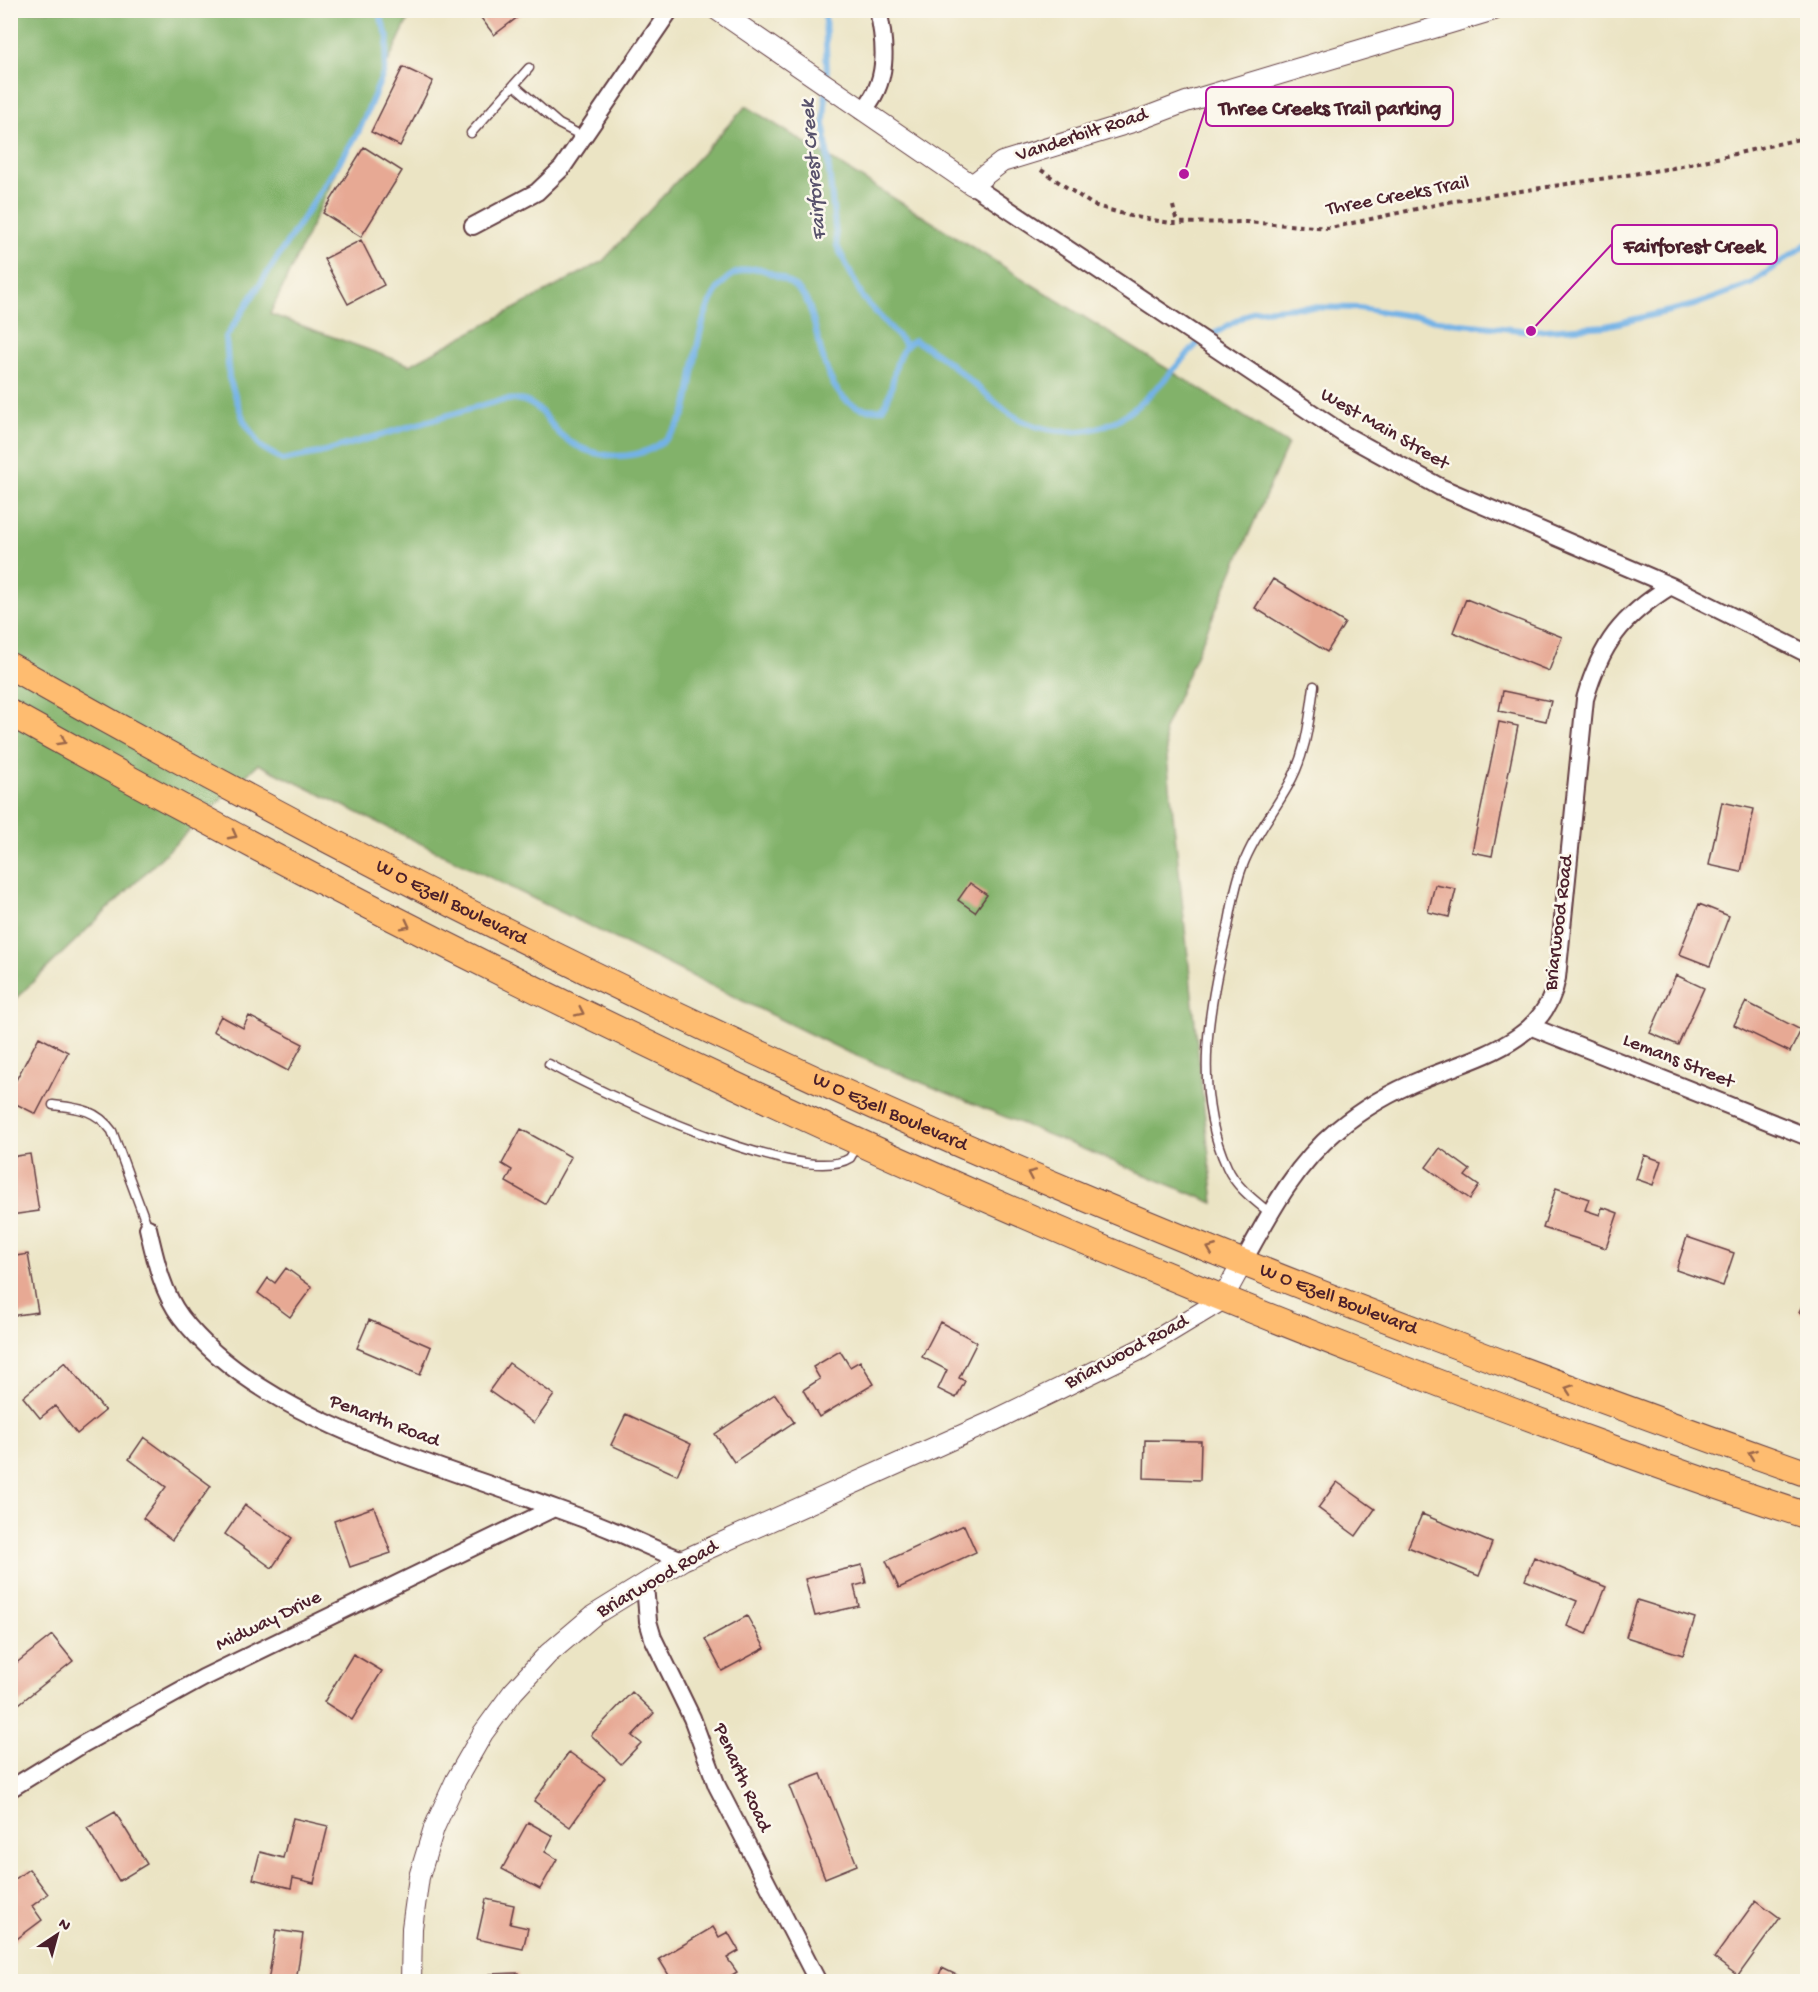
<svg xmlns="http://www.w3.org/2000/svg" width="1818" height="1992" viewBox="0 0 1818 1992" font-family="'Gochi Hand',sans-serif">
<rect width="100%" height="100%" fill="#fbf7ec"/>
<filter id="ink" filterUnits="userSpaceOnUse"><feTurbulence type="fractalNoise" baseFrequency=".0167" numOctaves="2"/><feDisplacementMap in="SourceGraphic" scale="12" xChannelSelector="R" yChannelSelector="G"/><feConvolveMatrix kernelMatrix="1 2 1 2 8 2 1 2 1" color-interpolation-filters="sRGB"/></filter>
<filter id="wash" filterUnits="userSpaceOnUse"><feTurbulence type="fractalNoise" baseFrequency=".008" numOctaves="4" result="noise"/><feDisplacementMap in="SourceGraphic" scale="24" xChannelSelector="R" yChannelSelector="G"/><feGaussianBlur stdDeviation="1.35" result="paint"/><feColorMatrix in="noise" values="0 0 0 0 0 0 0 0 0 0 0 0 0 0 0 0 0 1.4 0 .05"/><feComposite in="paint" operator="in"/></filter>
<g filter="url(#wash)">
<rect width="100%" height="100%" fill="#ebe4c4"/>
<path fill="#82b26b" stroke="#66684b" stroke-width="1.5" d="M11,11h401l-142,303 140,51 193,-104 143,-155 542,338 -124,285 50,474 -369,-152 -587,-287 -247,239z"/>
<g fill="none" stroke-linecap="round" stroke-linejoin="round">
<path stroke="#73b2e6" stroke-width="6" d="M378,10l10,28 -4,34 -26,61 -132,204 3,41 15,43 16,25 22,14 37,-7 175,-51c11,-2 24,-5 35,1 15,7 21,22 32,32 24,21 61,27 90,14 15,-7 30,-24 35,-40 12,-41 9,-145 74,-140 5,1 12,5 17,7 13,6 27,16 32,30 14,39 15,111 73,103 17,-23 6,-53 32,-69 35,18 60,46 91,70 33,25 82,29 117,7 25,-15 55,-52 76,-74
M825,10l2,70
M826,90l-2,33 13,123 26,52 43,47
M1212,335l41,-24 42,-4 64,1 103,16 69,7 75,-5 88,-21 57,-21 57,-41"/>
</g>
<g id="blocks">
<path fill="#e7a994" d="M475,10h52l-33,25z
M403,67l30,14 -33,65 -29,-14z
M364,147l38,24 -41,66 -38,-24z
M361,240l23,45 -36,19 -24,-45z
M1273,579l72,44 -18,29 -72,-44z
M1466,599l96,38 -13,34 -96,-39z
M1503,691l48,10 -5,20 -47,-10z
M1499,722l19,4 -26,130 -20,-4z
M1722,802l32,7 -13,63 -32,-7z
M970,883l17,12 -12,17 -17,-12z
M1435,885l21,4 -7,28 -21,-5z
M1699,904l30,12 -19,50 -31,-12z
M1676,975l28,13 -26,57 -28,-12z
M1746,1002l55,28 -11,22 -56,-27z
M221,1016l22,12 6,-12 54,28 -15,27 -75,-40z
M39,1037l29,15 -32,62 -26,-13v-24l6,3z
M521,1129l50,28 -26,47 -39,-22 6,-12 -10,-6z
M1440,1148l30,22 -5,6 14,10 -9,13 -44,-32z
M30,1154l9,57 -28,4 -1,-58z
M1644,1155l17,6 -8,24 -17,-6z
M1556,1188l33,11 -4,11 15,5 2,-8 16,6 -12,35 -63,-20z
M1687,1237l47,16 -11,33 -47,-16z
M28,1254l10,58 -28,4v-59z
M286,1268l26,19 -22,30 -32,-24 10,-15 7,5z
M1804,1301l4,2v13l-9,-4z
M369,1320l62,27 -11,28 -63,-27z
M940,1322l37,20 -18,36 6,3 -9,17 -18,-9 9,-19 -25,-13z
M840,1351l10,16 10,-6 14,23 -55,33 -16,-27 17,-11 -7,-12z
M65,1362l40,49 -28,23 -22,-28 -15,12 -17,-21z
M509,1363l45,32 -20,28 -45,-32z
M775,1394l19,28 -60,40 -19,-28z
M626,1414l65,30 -14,31 -66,-30z
M144,1437l67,49 -39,54 -29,-22 23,-31 -37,-28z
M1145,1440l56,1 -1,39 -56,-2z
M1337,1482l38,27 -19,27 -38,-28z
M245,1505l47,33 -20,30 -47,-34z
M374,1507l17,46 -41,14 -16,-46z
M1422,1514l70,29 -13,33 -71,-29z
M964,1525l12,27 -77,36 -13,-27z
M1534,1557l72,30 -19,47 -20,-8 10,-25 -52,-21z
M862,1565l4,18 -12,3 5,20 -44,10 -10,-37z
M1637,1600l58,18 -12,37 -57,-18z
M747,1616l18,32 -43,23 -17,-32z
M52,1635l21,26 -63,50v-43z
M353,1654l29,17 -30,49 -28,-18z
M632,1692l22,21 -22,23 9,7 -20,21 -30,-29z
M569,1752l36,26 -35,49 -36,-26z
M821,1774l36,91 -32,13 -36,-92z
M115,1812l32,52 -28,17 -32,-53z
M293,1818l35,8 -14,57 -21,-5 -2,10 -38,-9 7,-27 23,6z
M528,1822l25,14 -8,16 12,7 -17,30 -38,-20z
M29,1869l19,25 -16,12 10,14 -32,24v-61z
M486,1899l28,6 -4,19 18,4 -5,21 -46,-10z
M1756,1900l24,18 -42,58 -24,-18z
M713,1927l6,10 9,-5 11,19 -12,7 10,14 -16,10h-16l-4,-7 -10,7h-18l-14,-23z
M276,1930l27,4 -7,48h-28z
M942,1968l29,14h-35z
M519,1973v9h-29v-8z"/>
</g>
</g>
<g filter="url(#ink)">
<use href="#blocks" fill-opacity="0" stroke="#623d42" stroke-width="1.5"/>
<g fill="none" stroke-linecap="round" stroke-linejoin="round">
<defs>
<path id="service" d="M514,85l45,39 25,13
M471,133l58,-65
M549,1064c50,28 253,125 301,94l8,-14
M53,1105c25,3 43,4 59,26l36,97
M1270,1213c-16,-13 -34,-26 -43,-46 -35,-76 -18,-163 1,-240 4,-20 7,-43 15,-62 11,-29 30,-52 45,-79 18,-31 21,-64 26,-100"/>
<path id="minor" d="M862,111c27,-27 24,-66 16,-101
M972,185l373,250 95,52 231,99 137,68
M473,226l64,-34 25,-24 108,-158
M1532,1027l276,110
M148,1228c7,30 14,64 33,89 74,97 235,141 346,181 29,11 57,20 85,32 24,10 47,22 71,30
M1243,1262c27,-49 51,-96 94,-132 26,-22 56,-39 86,-51 53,-22 122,-36 134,-101l28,-279c16,-55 37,-83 86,-113
M645,1585l3,36 5,17 39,80 25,68 101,196
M10,1789l73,-45 120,-66 351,-170"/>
<path id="tertiary" d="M717,10l255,175 30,-23 134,-41 50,-19 308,-92
M411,1982l1,-54 7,-51 15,-49 22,-48 27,-47 30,-41 35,-38 46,-39 89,-55 310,-139 148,-72 81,-49 21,-38"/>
<g id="primary">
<path id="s1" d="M10,666c345,196 701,374 1066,528 241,102 485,192 732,280"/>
<path d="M10,713c441,247 898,465 1369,647 142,55 284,109 429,156"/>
</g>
</defs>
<use href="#service" stroke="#623d42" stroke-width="11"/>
<use href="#minor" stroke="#623d42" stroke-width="20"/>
<use href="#tertiary" stroke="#623d42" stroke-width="22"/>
<use href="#primary" stroke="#623d42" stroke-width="28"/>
<path stroke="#623d42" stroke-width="4" stroke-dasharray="4.5 4.5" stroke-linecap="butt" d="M1041,170l52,35 37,11 41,7 74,-1 85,6 118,-26 225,-34 135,-31
M1173,206l4,17"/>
<use href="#service" stroke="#fff" stroke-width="8"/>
<use href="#minor" stroke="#fff" stroke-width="16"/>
<use href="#tertiary" stroke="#fff" stroke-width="20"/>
<use href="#primary" stroke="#febc70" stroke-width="26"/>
</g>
<defs><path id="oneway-chevron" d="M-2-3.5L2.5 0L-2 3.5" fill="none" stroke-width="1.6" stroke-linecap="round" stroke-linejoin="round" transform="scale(1.5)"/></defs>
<g stroke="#9b664a">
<use href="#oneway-chevron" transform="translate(62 741) rotate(29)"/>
<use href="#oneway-chevron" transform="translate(233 835) rotate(28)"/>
<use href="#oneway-chevron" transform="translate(406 925) rotate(27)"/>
<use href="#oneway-chevron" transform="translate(580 1012) rotate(26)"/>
<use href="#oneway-chevron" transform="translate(1031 1174) rotate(-156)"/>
<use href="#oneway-chevron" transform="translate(1211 1249) rotate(-158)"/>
<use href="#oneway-chevron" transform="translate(1569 1389) rotate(-161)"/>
<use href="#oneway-chevron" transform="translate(1752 1454) rotate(-160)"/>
</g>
</g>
<g text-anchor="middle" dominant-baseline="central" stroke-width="5" stroke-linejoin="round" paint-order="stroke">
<g font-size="20" fill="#4a1f2b" stroke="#fbf7ec">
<text transform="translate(1082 136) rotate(-18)">Vanderbilt Road</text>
<text transform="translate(1398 197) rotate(-11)">Three Creeks Trail</text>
<text transform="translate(1384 430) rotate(30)">West Main Street</text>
<text stroke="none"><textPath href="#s1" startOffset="501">W O Ezell Boulevard</textPath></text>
<text transform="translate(1560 923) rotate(-83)">Briarwood Road</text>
<text transform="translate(1678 1062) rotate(22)">Lemans Street</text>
<text stroke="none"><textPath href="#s1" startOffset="987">W O Ezell Boulevard</textPath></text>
<text stroke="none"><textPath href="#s1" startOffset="1473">W O Ezell Boulevard</textPath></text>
<text transform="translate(1127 1353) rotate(-28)">Briarwood Road</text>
<text transform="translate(384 1422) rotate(21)">Penarth Road</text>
<text transform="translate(658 1580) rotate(-30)">Briarwood Road</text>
<text transform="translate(269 1622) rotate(-26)">Midway Drive</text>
<text transform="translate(741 1778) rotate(66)">Penarth Road</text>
</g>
<g font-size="21" font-style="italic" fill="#58526c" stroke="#fbf7ec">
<text transform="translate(815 170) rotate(-95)">Fairforest Creek</text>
</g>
</g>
<path fill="none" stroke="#b5179e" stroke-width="2" d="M1184 174L1206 107M1531 331L1612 244"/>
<g fill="#b5179e" stroke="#fbf7ec" stroke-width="2">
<circle cx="1184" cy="174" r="6"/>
<circle cx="1531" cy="331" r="6"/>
</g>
<g fill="#fbf7ec" stroke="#b5179e" stroke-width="2">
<rect x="1206" y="87" width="247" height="39" rx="6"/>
<rect x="1612" y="225" width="165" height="39" rx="6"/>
</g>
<g font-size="21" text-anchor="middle" font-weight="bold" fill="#4a1f2b">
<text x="1330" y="114">Three Creeks Trail parking</text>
<text x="1694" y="252">Fairforest Creek</text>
</g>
<rect width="1818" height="1992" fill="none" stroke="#fbf7ec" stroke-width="36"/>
<g transform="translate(57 1935) rotate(36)" stroke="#fbf7ec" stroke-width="4.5" paint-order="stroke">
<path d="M0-4.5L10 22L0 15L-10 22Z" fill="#4a1f2b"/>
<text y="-9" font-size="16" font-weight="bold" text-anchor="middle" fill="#4a1f2b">N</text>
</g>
</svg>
